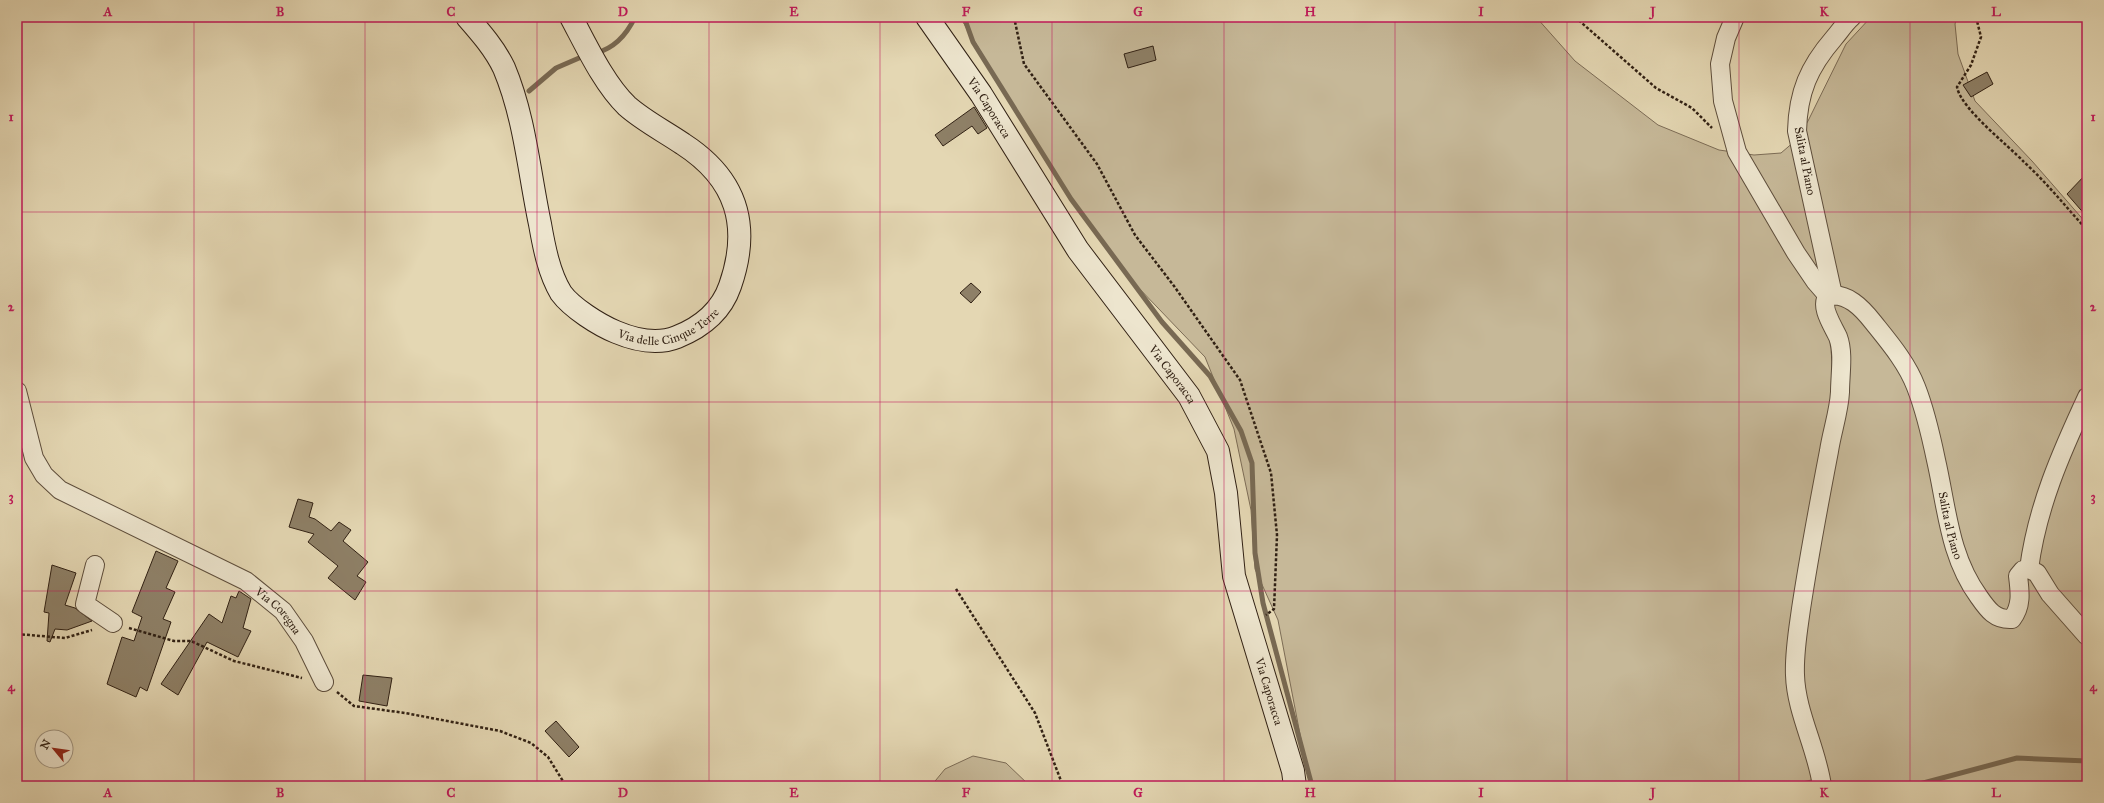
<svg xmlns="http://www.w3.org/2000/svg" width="2104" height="803" viewBox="0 0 2104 803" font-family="'IM FELL Great Primer',serif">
<rect width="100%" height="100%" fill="#e4d7b3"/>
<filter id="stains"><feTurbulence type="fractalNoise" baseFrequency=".005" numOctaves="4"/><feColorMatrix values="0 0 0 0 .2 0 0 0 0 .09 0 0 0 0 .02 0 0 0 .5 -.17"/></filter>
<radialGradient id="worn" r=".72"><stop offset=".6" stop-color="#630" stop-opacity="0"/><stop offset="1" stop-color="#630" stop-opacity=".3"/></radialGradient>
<path fill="#c6b898" stroke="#7c6c56" d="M960,17h576l39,44 83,64 61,25 35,5 27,-2 14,-12 13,-20 38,-77 25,-27h86l-2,7 3,30 17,47 57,60 55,63v562h-777l-32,-166 -23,-51 -4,-59 -17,-81 -29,-72 -71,-74 -75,-101z
M973,756l33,7 24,23h-99l14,-17z"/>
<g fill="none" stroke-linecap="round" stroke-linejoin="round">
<path stroke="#786953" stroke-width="5" d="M964,17l9,25 98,157 91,123 48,54 31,55 11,32 3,90 8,50 49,183
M596,53c19,-5 31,-19 39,-36
M529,91l27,-23 30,-13
M1794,786l18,-4 64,4
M1912,786l105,-28 70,3"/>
</g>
<path fill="#8e8067" stroke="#312114" d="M1153,46l3,14 -28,8 -4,-14z
M1987,72l6,12 -22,13 -8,-12z
M974,107l13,21 -9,6 -6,-8 -29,20 -8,-11z
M2087,173v44l-20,-23z
M971,283l10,9 -10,11 -11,-10z
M298,499l15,4 -4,14 6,2 16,12 8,-9 12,8 -8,11 25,21 -11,14 9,6 -11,18 -27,-22 10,-12 -30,-24 6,-8 -25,-7z
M156,551l22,10 -12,27 9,4 -12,27 8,3 -24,69 -7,-4 -4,10 -29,-13 15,-47 12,4 8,-24 -10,-5z
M52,565l24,8 -11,32 10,3 17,13 -25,9 -12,-1 -5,13 -3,-1 2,-28 -5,-1z
M239,591l12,8 -8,29 8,3 -13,26 -31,-15 -29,53 -17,-11 48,-70 13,9 9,-27 5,2z
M363,675l29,3 -5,28 -28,-5z
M556,721l23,26 -10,10 -24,-26z"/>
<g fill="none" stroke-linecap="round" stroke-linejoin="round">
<defs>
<g id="street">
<path d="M1735,17l-9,21 -6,26 3,37 14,51 59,101 19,28 13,15"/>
<path d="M1833,295l-36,-164c1,-39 12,-64 37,-93 6,-7 11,-15 18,-21"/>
<path id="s1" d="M17,391l17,67 10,17 16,15 186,91 37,30 21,30 20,41"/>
<path d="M95,565l-10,39 28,19"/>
<path d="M2029,569c8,-62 32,-116 58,-172"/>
<path id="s2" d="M1822,786c-5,-37 -26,-74 -27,-111 -1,-22 3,-44 6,-66 8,-53 18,-106 28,-158 3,-20 10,-39 11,-59 0,-17 4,-39 -2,-55 -5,-11 -19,-31 -10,-41 19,-4 34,12 45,26 16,20 34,41 43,65 9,23 15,49 20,73 11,48 13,96 43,137 9,13 16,23 33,22 10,-13 8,-27 6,-43l5,-6 6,-1 8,4 13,21 37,42"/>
</g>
<g id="secondary">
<path id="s3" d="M467,17c14,16 28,32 37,51 21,50 25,104 36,156 4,23 9,49 21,69 11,15 38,32 55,39 19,8 41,13 61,5 25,-10 44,-25 53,-51 21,-60 7,-107 -47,-142 -19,-13 -39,-23 -56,-38 -23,-22 -41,-61 -56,-89"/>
<path id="s4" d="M927,17l54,77 97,156 111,146 29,55 8,42 8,83 59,195 2,15"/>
</g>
</defs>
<use href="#street" stroke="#5e4e3c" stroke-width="20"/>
<use href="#secondary" stroke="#312114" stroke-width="24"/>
<path stroke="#312114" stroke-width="2.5" stroke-dasharray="3 2" stroke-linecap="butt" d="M1014,17l10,47 73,100 38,71 39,51 66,94 31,93 6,62 -3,74 -8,6
M1575,17l81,71 36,20 20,20
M1976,17l5,20 -10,28 -14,22c4,22 51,58 67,75 23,21 42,45 63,68
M956,589l79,124 28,73
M129,628l45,13h17l43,20 68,17
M17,634l48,4 27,-8
M337,692l17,14 51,7 95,18 31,12 17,14 18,29"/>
<use href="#street" stroke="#ede5ce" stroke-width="18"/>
<use href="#secondary" stroke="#ede5ce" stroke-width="22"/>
</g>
<path fill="none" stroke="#c2185b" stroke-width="1" stroke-opacity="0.55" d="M194,17v769M365,17v769M537,17v769M709,17v769M880,17v769M1052,17v769M1224,17v769M1395,17v769M1567,17v769M1739,17v769M1910,17v769M17,212h2070M17,402h2070M17,591h2070"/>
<g text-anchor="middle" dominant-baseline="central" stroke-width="3" stroke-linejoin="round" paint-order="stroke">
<g font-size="12" fill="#312114" stroke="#ede5ce">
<text stroke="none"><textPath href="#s4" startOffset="110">Via Caporacca</textPath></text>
<text transform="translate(1805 161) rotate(79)">Salita al Piano</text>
<text stroke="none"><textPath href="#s3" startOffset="421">Via delle Cinque Terre</textPath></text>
<text stroke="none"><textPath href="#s4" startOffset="434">Via Caporacca</textPath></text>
<text stroke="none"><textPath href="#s2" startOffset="777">Salita al Piano</textPath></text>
<text stroke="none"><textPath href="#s1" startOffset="362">Via Coregna</textPath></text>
<text stroke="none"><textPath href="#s4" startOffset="770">Via Caporacca</textPath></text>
</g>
</g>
<rect width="2104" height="803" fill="none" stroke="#e4d7b3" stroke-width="44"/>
<g transform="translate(54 749) rotate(299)"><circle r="19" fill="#ede5ce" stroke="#a29784"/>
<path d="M0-3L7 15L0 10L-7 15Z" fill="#8f2418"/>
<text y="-6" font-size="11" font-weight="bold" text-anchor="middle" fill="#312114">N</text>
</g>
<rect x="22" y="22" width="2060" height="759" fill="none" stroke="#c2185b" stroke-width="1.5"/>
<g font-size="13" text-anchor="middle" font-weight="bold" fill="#c2185b">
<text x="108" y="16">A</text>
<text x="280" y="16">B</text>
<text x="451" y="16">C</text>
<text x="623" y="16">D</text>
<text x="794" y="16">E</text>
<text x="966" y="16">F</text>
<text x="1138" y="16">G</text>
<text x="1310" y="16">H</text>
<text x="1481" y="16">I</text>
<text x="1653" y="16">J</text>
<text x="1824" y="16">K</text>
<text x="1996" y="16">L</text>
<text x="11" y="121">1</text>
<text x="2093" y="121">1</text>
<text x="11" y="311">2</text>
<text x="2093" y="311">2</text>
<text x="11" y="501">3</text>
<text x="2093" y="501">3</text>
<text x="11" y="691">4</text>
<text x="2093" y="691">4</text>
<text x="108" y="797">A</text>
<text x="280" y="797">B</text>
<text x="451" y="797">C</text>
<text x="623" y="797">D</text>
<text x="794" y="797">E</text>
<text x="966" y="797">F</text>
<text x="1138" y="797">G</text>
<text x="1310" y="797">H</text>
<text x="1481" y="797">I</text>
<text x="1653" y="797">J</text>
<text x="1824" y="797">K</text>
<text x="1996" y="797">L</text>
</g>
<rect width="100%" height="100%" filter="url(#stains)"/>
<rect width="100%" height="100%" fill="url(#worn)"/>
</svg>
